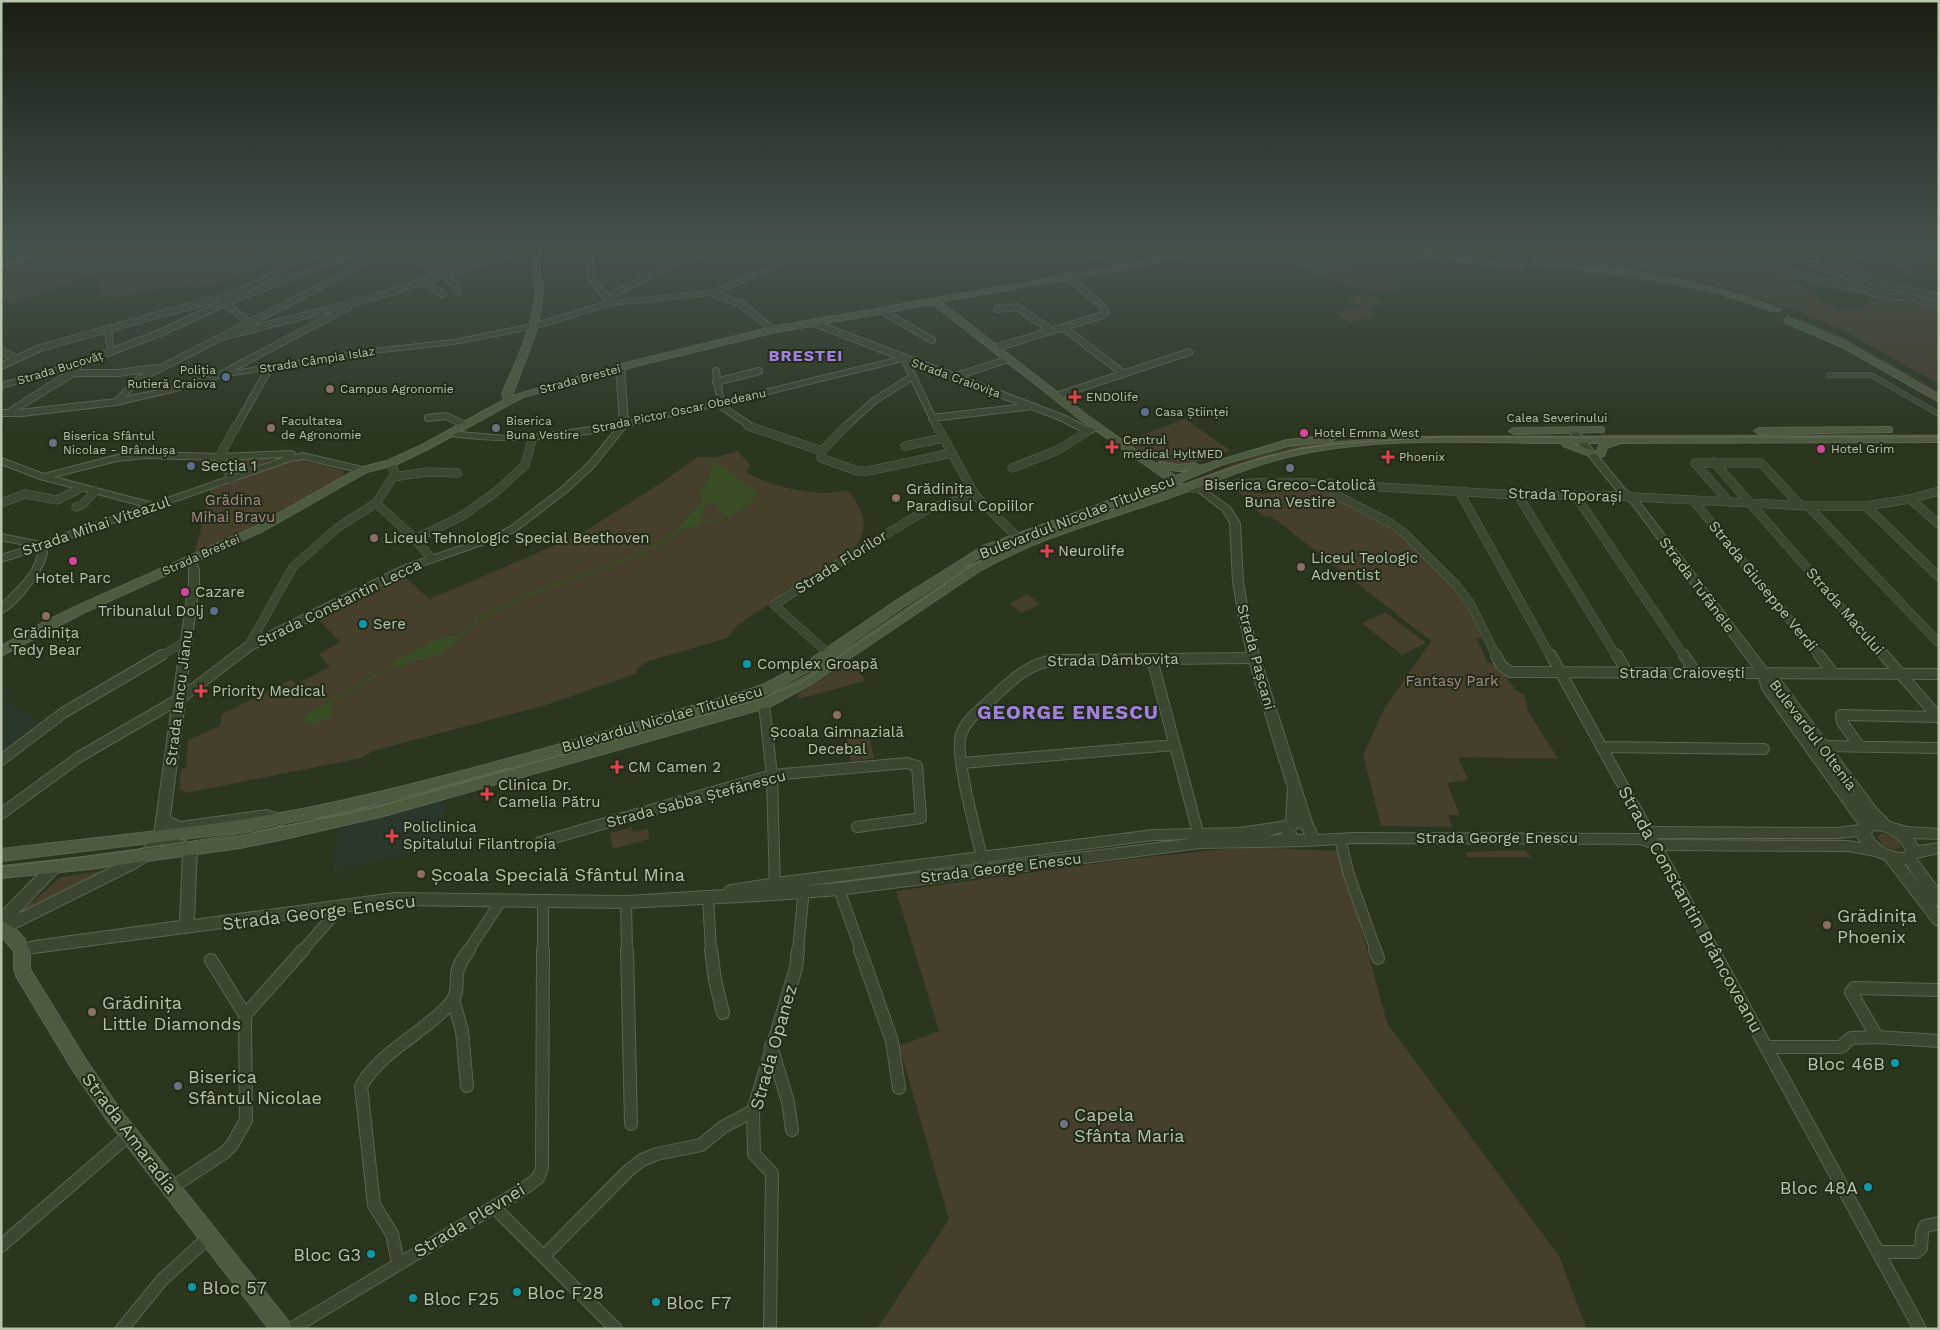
<svg xmlns="http://www.w3.org/2000/svg" width="1940" height="1330" viewBox="0 0 1940 1330" font-family="'Work Sans',sans-serif">
<rect width="100%" height="100%" fill="#2b361f"/>
<path fill="#2a382b" d="M1,684l11,9 -10,6 39,22 -40,32z
M444,799l3,46 -114,26 5,-45z"/>
<path fill="#453f2c" d="M63,249h222l-15,13 -34,16 -38,9 -30,1 -55,10 -1,-2 -13,2 1,-21 -10,3v-5l-75,29 -14,-4v-28z
M1381,249h29l106,12 -1,4z
M1555,249h177l48,24 58,37c16,3 30,-7 44,-12 14,-5 43,5 57,9v77l-99,-55 -46,-19 -92,-29 -44,-9 -140,-16z
M1318,256l73,23 8,8c-4,6 -10,7 -17,7 -21,-2 -59,-19 -81,-26l-5,-5 5,-5z
M1544,265l86,9 86,17 50,16 -3,2c-75,-25 -140,-32 -218,-40z
M1365,293l19,10 -18,6 11,6 -25,8 -17,-10 25,-7 -13,-8z
M1800,319c49,18 93,47 139,73v6l-143,-76z
M1185,419l46,32c-22,6 -44,19 -68,12 -13,-4 -26,-15 -37,-22z
M1599,434h340v2h-338z
M1439,435h116l1,1c-86,0 -174,-3 -259,12 -33,6 -64,19 -95,31l-2,-2c22,-8 45,-18 68,-24 55,-15 114,-17 171,-18z
M738,451l12,14 -3,8c22,11 47,18 72,20 11,1 20,-4 31,-1 13,21 20,31 7,53l-119,80 -11,13 -78,23 -9,5 -5,8 -89,31 -173,46 -12,7 -175,35 -7,-4 2,-20 5,-2 2,-27 32,-14 2,-12 69,-34 6,4 33,-17 -11,-13 21,-12 -23,-24 85,-43 28,24 149,-64 85,-54 33,-24h19z
M271,458c-8,8 -27,14 -38,6l11,-5z
M299,460l44,10 1,4 -3,5 -71,41 -76,35 17,-66 75,-26z
M1274,488l54,2 22,14 -2,2 39,20 2,-1c27,22 57,49 75,78 7,11 12,23 18,35h-6l12,25h6l21,26 10,7 3,15 30,48 -100,-2 10,23 -21,3 13,32h-12l4,12 -71,-1 -18,-71 21,-46 47,-68 -159,-124 -9,-1 -28,-27c15,-1 26,9 41,2z
M1028,594l12,10 -19,9 -11,-10z
M1385,612l41,31 -24,12 -40,-32z
M854,659l11,22 -66,18 -2,-5z
M868,729l6,29 -23,4 -5,-29z
M632,827l1,5 15,-3 1,10 -36,10 -3,-16z
M1672,834l166,1 8,11 -168,-2z
M1880,834c9,-1 20,4 21,13l-7,3 -11,-5 -5,-7z
M1244,847l96,4 47,172 172,233 28,73h-710l72,-110 -50,-173 40,-15 -43,-140 233,-32z
M1525,850l6,7h-64l-1,-5z
M109,870l-85,43 -3,-1 40,-35z"/>
<path fill="#3a4e26" d="M714,458l2,7 7,1 29,23 4,5c-6,14 -21,19 -34,25l-2,-2 4,-4 -6,-2v-5l-5,-5 -8,4 1,3 -5,5 3,3 -7,7 22,-5 1,2 -42,10 -1,-1 25,-28 -4,-10c14,-8 11,-22 16,-33z
M461,636l-8,9 -14,9 -14,6 -7,-1 -21,9 -4,-2v-3l39,-22 14,-4z
M334,699l-4,5 2,6 -2,6 -14,8h-11v-8l21,-14z"/>
<g fill="none" stroke-linecap="round" stroke-linejoin="round">
<path stroke="#3a4e26" stroke-width="2" d="M460,637l14,-11 3,-7c24,-12 49,-23 74,-33 45,-16 89,-26 127,-56
M334,699l59,-33"/>
<defs>
<path id="pedestrian" d="M1829,375h42l68,39"/>
<path id="minor-far3" d="M589,249l2,29 16,20
M1071,249l41,8 24,8
M1436,249l3,2
M1464,249l12,6
M1739,249l48,23 104,25 13,-1 35,9
M1785,249l24,15 35,11 95,22
M1827,249l40,27 -9,-1
M1854,249l16,10 22,-1
M1878,249l31,20
M1918,249l21,11
M434,254l17,18
M463,256l11,9
M418,257l20,19
M1798,257h19l-11,-8
M1503,259l38,-10
M443,275l12,10 3,6
M422,282l21,12
M223,298l2,5 28,23
M997,309l20,-2 35,24
M882,311l50,29
M1064,328l60,46
M108,329l3,23
M222,337l153,-40 148,-48
M995,348l108,-33 3,-3 -2,-4 -36,-31
M1,349l2,3 13,6
M904,358l33,69
M1,366l39,-18 193,-54 26,-11 34,-21 42,-13
M716,371l5,35 31,21
M73,373h45l37,-5
M220,375l128,-68
M953,377l56,-18
M716,382l43,-11
M1056,396l133,-44
M116,402l23,-23 216,-110 24,-20
M428,418l18,-2 19,9
M932,418l100,-12
M236,427l34,-60
M845,427l29,-26 39,-25"/>
<path id="minor-far2" d="M748,426l74,25
M937,426l38,69 42,42
M905,446l39,-8
M822,451l-1,7 36,13h11l84,-18
M822,451l24,-25
M1714,462l171,195
M1012,468l46,-18 30,-19
M393,477l34,-5 31,1
M232,479l-13,-22 17,-31
M1331,483l4,10 7,5 50,26 12,9 53,53 13,17 27,54
M1192,488l58,-5h61l207,12 97,1 193,10h58l44,-7 29,-8
M1459,491l92,166
M1518,495l99,162
M1575,495l110,162
M1910,499l29,25
M1693,500l127,157
M1729,502l-34,-39h66l40,43
M1,503l24,-9 32,6 24,-12
M376,503l39,36 17,20
M1808,506l131,137
M1866,506l73,71
M76,507l7,-3 12,-13
M415,539l47,-23 35,-25 28,-26 7,-26
M248,647l45,-80 44,-39 39,-25 19,-29 -4,-11
M828,653l-54,-48 84,-54 72,-43 45,-13
M159,657l27,-16"/>
<path id="minor-far1" d="M1496,655l5,10 9,7 429,2
M1551,655l163,296
M1617,655l10,17
M1684,655l12,18
M1819,655l14,18
M1884,655l55,63
M1152,659l48,181
M764,704l8,71 3,115
M1823,746l116,2
M1601,747l163,2
M1860,747l-18,-25 -1,-7 97,2
M1,760l62,-47 99,-58
M962,763l212,-18
M1,814l78,-57 100,-58
M1340,839l9,36 27,76
M540,842l232,-67 135,-12 10,3 4,52 -64,9
M985,870c-6,-28 -31,-112 -24,-135 5,-17 24,-29 35,-40 18,-17 33,-31 58,-35l200,-2
M839,889l22,62
M708,897l3,54
M626,902l1,49
M302,951l39,-44
M468,951l33,-50
M543,951v-50
M798,951l6,-63"/>
<path id="minor" d="M627,950l4,174
M711,950l4,30 8,33
M860,950l32,91 7,47
M1375,950l3,8
M1713,950l207,379
M453,999l9,32 5,55
M245,1015l58,-65
M1877,1037l-26,-45 3,-4 85,2
M771,1046l17,56 4,28
M1767,1047h74l10,-9 26,-1 62,4
M171,1188l53,-35 8,-8 14,-25 -1,-105 -34,-55
M494,1207l122,122
M1,1246l128,-111
M1879,1252h37l5,-4 1,-15 3,-7 14,-3
M544,1256l84,-85 14,-11 15,-6 44,-9 22,-18 30,-16
M398,1263l-6,-29 -18,-29 -13,-119c20,-34 57,-50 84,-77 14,-14 11,-19 12,-35 1,-9 7,-17 12,-24
M122,1329l40,-49 48,-44
M291,1329l231,-139 16,-12 4,-10 1,-218
M770,1329l2,-156 -18,-19 -1,-43 43,-143 2,-18"/>
<path id="tertiary" d="M364,249h8l-144,56 -68,31 -78,30 -6,9 -57,35 97,-11 51,-11 53,-15 154,-24 80,-9 78,-16 74,-22 -3,-4 1,-2 69,-34 51,-13h10l-57,15 -66,35 2,2 97,-10 70,-28 -18,-14h7l19,14 -70,30 26,9 31,26 1,2 -4,2 -34,-26 -28,-11 -98,10 -76,23 -82,16 -80,9 -153,24 -49,15 -56,13 -94,11h-21v-6h6l65,-42 -71,20v-5l75,-21 78,-30 68,-31z
M811,321h6l249,95 23,12 8,-3 4,3 -10,5h-6l-25,-13 -157,-59 -176,43 -100,22 -32,40 -28,26 -51,39 -17,8 -86,30 -161,81 -67,51 -15,116 10,5 87,-12 17,6 1,4 -1,4 -5,1 -13,-5 -87,12 -10,-4 -2,6 28,11 2,4 -3,71 200,-27 232,3 98,-6 2,-3 5,-2 44,-7 378,-48 87,-2 46,-7 2,-33 -40,-130 -9,-41 -6,-35 -3,-59 -7,-12 -30,-23 -2,-2 5,-3 34,24 10,16 3,59 6,35 11,41 52,164 6,13 34,-2 288,1 10,-7 188,1 21,-3 -97,-136 -4,-15 -126,-170 -14,-12 -48,-59v-4h6l48,59 14,12 130,170 15,13 94,126 13,13 17,5 32,2v10l-26,-1 5,8 21,-3v10l-23,5 23,31v17l-4,-1 4,4v17l-5,-2 -49,-64 -10,-4 -27,-5 -191,-1 -17,-6 -288,-1 -45,3 -107,2 -361,47 -63,5 -150,8 -232,-3 -360,48 -11,3 -5,-2 -2,-4 2,-4 16,-5 146,-20 3,-69 -21,-8 -10,14 -16,10 -128,64 -7,2v-22l48,-49 5,-2 5,2 2,4 -2,4 -41,43 108,-54 16,-10 12,-15 35,-252v-13l-3,-10 1,-2 4,-1 5,3 3,10v13l-13,105 58,-44 161,-79 88,-30 17,-8 51,-39 28,-26 27,-33c-55,11 -109,15 -165,7l-4,-3 1,-2 58,5 27,-1 87,-12 -4,-55 4,-2 4,2 4,53 99,-22 169,-41 -85,-33zM1773,687l2,2 28,39zM1297,827l5,2 3,6h-7l-3,-3zM1873,830c14,0 26,7 33,20l-1,3c-15,0 -26,-6 -34,-18zM1282,832v3l-14,1zM1857,836l4,7 -13,-2 -191,-1 -4,-2h185zM1189,839l-350,44 -36,3 350,-46zM1904,864h2l17,25 -17,-23z
M291,451l3,1 1,3 8,-2 63,15 2,2 -5,3 -60,-14 -13,2 -243,85c3,18 -30,62 -46,67v-9c14,-14 37,-33 37,-54l-37,12v-7l29,-9 -29,-6v-6l40,8 102,-36 -103,-27 -39,-15v-6l43,16 73,-19 28,-3 74,2zM285,457l-132,46 -99,-26 63,-16 28,-3 74,2z"/>
<path id="secondary" d="M45,249h10l-54,20v-5z
M534,249h8l-3,14 4,28 -2,19 -6,25 -23,61 118,-34 142,-35 335,-59 92,-19h14l-4,2 -102,21 -166,30 147,114 68,48 4,-2 18,3 17,-2 5,3 87,-26 45,-5 5,3 -5,3 -44,5 -67,19 -39,16v3h-8l-183,66 -89,58 -86,59 -41,23 -24,9 -298,84 -109,29 -111,21 -232,28v-12c115,-14 231,-23 344,-49 133,-30 265,-71 397,-108l23,-8 43,-23 86,-59 89,-56 184,-66 -86,-60 -148,-116 -161,29 -136,33 -113,31 -95,52 -33,16 -28,7 -104,59 -178,81 -84,44v-10l41,-23 35,-17 178,-79 104,-59 28,-7 35,-16 82,-45 -2,-6c13,-31 29,-62 33,-95 2,-17 -5,-33 -1,-50zM1164,469l14,2 15,-2 -17,7z
M1370,249h20l132,16 4,2 -4,2 -148,-18z
M1534,261l95,10 60,10 62,17 30,12c-7,5 -30,-7 -39,-10 -67,-20 -136,-28 -205,-35h-3z
M1788,317l60,26 91,52v7l-97,-55 -57,-25 -1,-2z
M1601,427l3,1v4l-90,2 -5,-3 5,-3z
M1889,427l3,1v4l-133,2 -5,-3 5,-3z
M1939,436v6l-319,1 -13,5 -3,8 -4,1 -5,-3 5,-10 3,-1h-32l23,8 1,2 -5,3 -27,-10 -1,-3c-86,0 -176,-7 -261,11 -51,10 -98,34 -147,49 -60,20 -121,37 -176,69l-165,111 -44,24 -385,109 -100,23 -44,9 -150,21 -89,9v-12l89,-9 150,-21 44,-9 100,-23 376,-104 45,-23 165,-111 63,-30 129,-42 99,-36 41,-10 38,-6 75,-5z
M1,920l13,8 10,10 6,13v18l56,91 33,48 170,214 3,7h-23l-162,-209 -33,-48 -58,-96 -2,-7v-18l-13,-15z"/>
</defs>
<use href="#pedestrian" stroke="#5a6550" stroke-width="5.5"/>
<use href="#minor-far3" stroke="#5a6550" stroke-width="8"/>
<use href="#minor-far2" stroke="#5a6550" stroke-width="9"/>
<use href="#minor-far1" stroke="#5a6550" stroke-width="12"/>
<use href="#minor" stroke="#5a6550" stroke-width="14"/>
<use href="#tertiary" stroke="#5a6550" stroke-width="2"/>
<use href="#secondary" stroke="#5a6550" stroke-width="2"/>
<use href="#pedestrian" stroke="#3c4732" stroke-width="4.5"/>
<use href="#minor-far3" stroke="#3c4732" stroke-width="6"/>
<use href="#minor-far2" stroke="#3c4732" stroke-width="8"/>
<use href="#minor-far1" stroke="#3c4732" stroke-width="10"/>
<use href="#minor" stroke="#3c4732" stroke-width="12"/>
<use href="#tertiary" fill="#3c4732" fill-rule="evenodd"/>
<use href="#secondary" fill="#4c5a40" fill-rule="evenodd"/>
<path stroke="#616e54" stroke-width="1" d="M1,867c126,-16 252,-32 376,-60l386,-109 40,-17 173,-118 43,-20 44,-17 178,-62 51,-14 42,-6 106,-7h499"/>
</g>
<linearGradient id="sky" x2="0" y2="1"><stop stop-color="#181e11"/><stop offset="0.57" stop-color="#44524d"/><stop offset="1" stop-color="#44524d" stop-opacity="0"/></linearGradient>
<rect width="1940" height="435" fill="url(#sky)"/>
<g fill="#5c6f8a" stroke="#212b18" stroke-width="2">
<circle cx="226" cy="377" r="5"/>
<circle cx="1145" cy="412" r="5"/>
<circle cx="191" cy="466" r="5"/>
<circle cx="214" cy="611" r="5"/>
</g>
<g fill="#8d6e63" stroke="#212b18" stroke-width="2">
<circle cx="330" cy="389" r="5"/>
<circle cx="271" cy="428" r="5"/>
<circle cx="896" cy="498" r="5"/>
<circle cx="374" cy="538" r="5"/>
<circle cx="1301" cy="567" r="5"/>
<circle cx="46" cy="616" r="5"/>
<circle cx="837" cy="715" r="5"/>
<circle cx="421" cy="874" r="5"/>
<circle cx="1827" cy="925" r="5"/>
<circle cx="92" cy="1012" r="5"/>
</g>
<g fill="#e0444e" stroke="#212b18" stroke-width="2">
<path d="M1072.5 389.5h5v5h5v5h-5v5h-5v-5h-5v-5h5z"/>
<path d="M1109.5 439.5h5v5h5v5h-5v5h-5v-5h-5v-5h5z"/>
<path d="M1385.5 449.5h5v5h5v5h-5v5h-5v-5h-5v-5h5z"/>
<path d="M1044.5 543.5h5v5h5v5h-5v5h-5v-5h-5v-5h5z"/>
<path d="M198.5 683.5h5v5h5v5h-5v5h-5v-5h-5v-5h5z"/>
<path d="M614.5 759.5h5v5h5v5h-5v5h-5v-5h-5v-5h5z"/>
<path d="M484.5 786.5h5v5h5v5h-5v5h-5v-5h-5v-5h5z"/>
<path d="M389.5 828.5h5v5h5v5h-5v5h-5v-5h-5v-5h5z"/>
</g>
<g fill="#6b7280" stroke="#212b18" stroke-width="2">
<circle cx="496" cy="428" r="5"/>
<circle cx="53" cy="443" r="5"/>
<circle cx="1290" cy="468" r="5"/>
<circle cx="178" cy="1086" r="5"/>
<circle cx="1064" cy="1124" r="5"/>
</g>
<g fill="#d1479c" stroke="#212b18" stroke-width="2">
<circle cx="1304" cy="433" r="5"/>
<circle cx="1821" cy="449" r="5"/>
<circle cx="73" cy="561" r="5"/>
<circle cx="185" cy="592" r="5"/>
</g>
<g fill="#0f9aa8" stroke="#212b18" stroke-width="2">
<circle cx="363" cy="624" r="5"/>
<circle cx="747" cy="664" r="5"/>
<circle cx="1895" cy="1063" r="5"/>
<circle cx="1868" cy="1187" r="5"/>
<circle cx="371" cy="1254" r="5"/>
<circle cx="192" cy="1287" r="5"/>
<circle cx="517" cy="1292" r="5"/>
<circle cx="413" cy="1298" r="5"/>
<circle cx="656" cy="1302" r="5"/>
</g>
<g text-anchor="middle" dominant-baseline="central" stroke-width="4" stroke-linejoin="round" paint-order="stroke">
<g font-size="12" fill="#b7c4ac" stroke="#212b18">
<text transform="translate(317 360) rotate(-9)">Strada Câmpia Islaz</text>
<text transform="translate(60 368) rotate(-17)">Strada Bucovăț</text>
<text transform="translate(956 378) rotate(20)">Strada Craiovița</text>
<text transform="translate(580 379) rotate(-15)">Strada Brestei</text>
<text transform="translate(679 411) rotate(-12)">Strada Pictor Oscar Obedeanu</text>
<text x="1557" y="418">Calea Severinului</text>
<text transform="translate(201 555) rotate(-24)">Strada Brestei</text>
</g>
<g font-size="12" fill="#b7c4ac" stroke="#212b18" text-anchor="start">
<text x="216" y="370" text-anchor="end">Poliția<tspan x="216" dy="14">Rutieră Craiova</tspan></text>
<text x="340" y="389">Campus Agronomie</text>
<text x="1086" y="397">ENDOlife</text>
<text x="1155" y="412">Casa Științei</text>
<text x="281" y="421">Facultatea<tspan x="281" dy="14">de Agronomie</tspan></text>
<text x="506" y="421">Biserica<tspan x="506" dy="14">Buna Vestire</tspan></text>
<text x="1314" y="433">Hotel Emma West</text>
<text x="63" y="436">Biserica Sfântul<tspan x="63" dy="14">Nicolae - Brândușa</tspan></text>
<text x="1123" y="440">Centrul<tspan x="1123" dy="14">medical HyltMED</tspan></text>
<text x="1831" y="449">Hotel Grim</text>
<text x="1399" y="457">Phoenix</text>
</g>
<g font-size="15" fill="#b7c4ac" stroke="#212b18" text-anchor="start">
<text x="201" y="466">Secția 1</text>
<text x="1290" y="485" text-anchor="middle">Biserica Greco-Catolică<tspan x="1290" dy="17">Buna Vestire</tspan></text>
<text x="906" y="489">Grădinița<tspan x="906" dy="17">Paradisul Copiilor</tspan></text>
<text x="384" y="538">Liceul Tehnologic Special Beethoven</text>
<text x="1058" y="551">Neurolife</text>
<text x="1311" y="558">Liceul Teologic<tspan x="1311" dy="17">Adventist</tspan></text>
<text x="73" y="578" text-anchor="middle">Hotel Parc</text>
<text x="195" y="592">Cazare</text>
<text x="204" y="611" text-anchor="end">Tribunalul Dolj</text>
<text x="373" y="624">Sere</text>
<text x="46" y="633" text-anchor="middle">Grădinița<tspan x="46" dy="17">Tedy Bear</tspan></text>
<text x="757" y="664">Complex Groapă</text>
<text x="212" y="691">Priority Medical</text>
<text x="837" y="732" text-anchor="middle">Școala Gimnazială<tspan x="837" dy="17">Decebal</tspan></text>
<text x="628" y="767">CM Camen 2</text>
<text x="498" y="785">Clinica Dr.<tspan x="498" dy="17">Camelia Pătru</tspan></text>
<text x="403" y="827">Policlinica<tspan x="403" dy="17">Spitalului Filantropia</tspan></text>
</g>
<g font-size="15" fill="#b7c4ac" stroke="#212b18">
<text transform="translate(1565 495) rotate(2)">Strada Toporași</text>
<text transform="translate(1077 517) rotate(-21)">Bulevardul Nicolae Titulescu</text>
<text transform="translate(96 526) rotate(-19)">Strada Mihai Viteazul</text>
<text transform="translate(841 562) rotate(-32)">Strada Florilor</text>
<text transform="translate(1697 585) rotate(53)">Strada Tufănele</text>
<text transform="translate(1763 586) rotate(51)">Strada Giuseppe Verdi</text>
<text transform="translate(339 603) rotate(-26)">Strada Constantin Lecca</text>
<text transform="translate(1845 611) rotate(49)">Strada Macului</text>
<text transform="translate(1256 657) rotate(75)">Strada Pașcani</text>
<text transform="translate(1113 660) rotate(-1)">Strada Dâmbovița</text>
<text x="1682" y="673">Strada Craiovești</text>
<text transform="translate(179 698) rotate(-83)">Strada Iancu Jianu</text>
<text transform="translate(662 719) rotate(-16)">Bulevardul Nicolae Titulescu</text>
<text transform="translate(1813 735) rotate(53)">Bulevardul Oltenia</text>
<text transform="translate(696 799) rotate(-15)">Strada Sabba Ștefănescu</text>
<text x="1497" y="838">Strada George Enescu</text>
<text transform="translate(1001 868) rotate(-7)">Strada George Enescu</text>
</g>
<g font-size="15" fill="#a98983" stroke="#212b18">
<text x="233" y="500">Grădina<tspan x="233" dy="17">Mihai Bravu</tspan></text>
<text x="1452" y="681">Fantasy Park</text>
</g>
<g font-size="16" font-weight="bold" letter-spacing="1" fill="#a280e0" stroke="#212b18">
<text x="806" y="355">BRESTEI</text>
</g>
<g font-size="18" fill="#b7c4ac" stroke="#212b18" text-anchor="start">
<text x="431" y="874">Școala Specială Sfântul Mina</text>
<text x="1837" y="915">Grădinița<tspan x="1837" dy="21">Phoenix</tspan></text>
<text x="102" y="1002">Grădinița<tspan x="102" dy="21">Little Diamonds</tspan></text>
<text x="1885" y="1063" text-anchor="end">Bloc 46B</text>
<text x="188" y="1076">Biserica<tspan x="188" dy="21">Sfântul Nicolae</tspan></text>
<text x="1074" y="1114">Capela<tspan x="1074" dy="21">Sfânta Maria</tspan></text>
<text x="1858" y="1187" text-anchor="end">Bloc 48A</text>
<text x="361" y="1254" text-anchor="end">Bloc G3</text>
<text x="202" y="1287">Bloc 57</text>
<text x="527" y="1292">Bloc F28</text>
<text x="423" y="1298">Bloc F25</text>
<text x="666" y="1302">Bloc F7</text>
</g>
<g font-size="18" fill="#b7c4ac" stroke="#212b18">
<text transform="translate(1691 909) rotate(61)">Strada Constantin Brâncoveanu</text>
<text transform="translate(319 912) rotate(-7)">Strada George Enescu</text>
<text transform="translate(773 1047) rotate(-74)">Strada Opanez</text>
<text transform="translate(130 1133) rotate(53)">Strada Amaradia</text>
<text transform="translate(469 1220) rotate(-31)">Strada Plevnei</text>
</g>
<g font-size="20" font-weight="bold" letter-spacing="1" fill="#a280e0" stroke="#212b18">
<text x="1068" y="712">GEORGE ENESCU</text>
</g>
</g>
<rect width="1940" height="1330" fill="none" stroke="#b7c4ac" stroke-width="5"/>
</svg>
